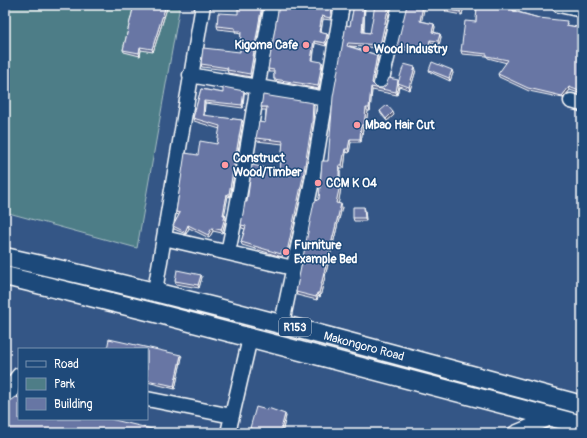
<svg xmlns="http://www.w3.org/2000/svg" width="587" height="438" viewBox="0 0 587 438" font-family="Pangolin,sans-serif">
<rect width="100%" height="100%" fill="#345686"/>
<filter id="ink" filterUnits="userSpaceOnUse"><feTurbulence type="fractalNoise" baseFrequency=".025" numOctaves="2"/><feDisplacementMap in="SourceGraphic" scale="8" xChannelSelector="R" yChannelSelector="G"/><feConvolveMatrix kernelMatrix="1 2 1 2 8 2 1 2 1" color-interpolation-filters="sRGB"/></filter>
<g filter="url(#ink)">
<path fill="#4e7d87" stroke="#a6bec3" d="M5,5h175l-43,243 -132,-36z"/>
<g fill="none" stroke-linecap="round" stroke-linejoin="round">
<defs>
<path id="minor" d="M559,5l23,5
M190,75l136,24
M381,83l19,-78
M571,101l11,3
M164,238l129,30
M228,252c18,-82 28,-165 44,-247
M155,291l48,-286
M282,323l30,-142 30,-176
M10,395l3,-12 6,-8
M147,399l85,17
M228,433l22,-95
M515,433l38,-16"/>
<g id="major">
<path id="s1" d="M5,257c194,43 385,96 577,148"/>
<path d="M5,276l147,36 430,113"/>
</g>
</defs>
<use href="#minor" stroke="#fff" stroke-width="17"/>
<use href="#major" stroke="#fff" stroke-width="21"/>
<use href="#minor" stroke="#1f4a7a" stroke-width="14"/>
<use href="#major" stroke="#1f4a7a" stroke-width="18"/>
</g>
<path fill="#59658d" stroke="#fff" d="M134,5h34l-15,47 -12,-2 -1,6 -16,-4 -1,-2z
M334,5l-3,15 -8,-1 -2,14 6,1 1,3 -2,9 -11,-3 -2,18 10,3 -4,25 -44,-8 -1,-2v-7h-5l-1,-3z
M354,5h11l-1,27 6,1 10,-28h11l-10,43 -32,-2 28,9 1,3 -5,26 4,4h5l16,-8v1l18,-11 -6,20 -11,-4 -2,9 -25,-5 -2,21h-2l-3,17h-2l-2,14h-10l-2,11 -3,-1 -2,16h-4v17l1,3 -3,16 4,3 -22,90 -2,-1 -1,4 -20,-5 -1,-3 32,-131 22,-135z
M445,5h19l-2,10 -16,-3 -1,-3z
M477,5h10l28,3v3l24,7 29,6 -1,1 15,3v66l-12,-4 -7,8 -34,-7 -30,-14 -1,-3 9,-11 -19,-5 -1,-2 -25,-2 -1,-3 15,-29z
M238,14l13,63 -23,-4 -1,-3 -25,-3 -1,-3 39,-12 1,-18 -5,-1 -1,-2 -17,-2 -1,-3z
M421,21l13,3 1,3 -1,5 6,2 1,3 -2,8 -7,-2 -3,10 -31,-4 -1,-3z
M429,70l24,3 -3,8 -20,-9z
M201,89l22,4 21,-2v2l-1,15 -38,-5 -1,13 38,4 1,3 -13,74 -2,-1 -4,19h1l1,3 -2,8 -2,7 -9,-2 -4,7 -20,-10 -3,6 -12,-5 -1,-3 6,-11 -3,-1v-2l22,-57 19,-11 3,-15 -26,-8 -1,-3z
M314,106l-1,20 -9,53 -16,76 -5,-1 -1,3 -40,-12 -1,-3 4,-13 -3,-1 -1,-3 6,-23 33,-31 3,-27 -26,-3 -1,-3 9,-15 1,-13h-4l-1,-3z
M380,111l14,4 -7,6 -6,-7z
M365,210l1,11h-12l-1,-3z
M201,275l1,2 -3,11 -23,-4 -1,-3z
M147,349l35,8 -7,32 -28,-7z
M286,416l-4,17h-25l-6,-2 -1,-3z"/>
<path fill="#485373" stroke="#fff" d="M166,5h2l-15,47 -1,-3z
M262,5h1l-12,72 -1,-3z
M333,5h1l-3,15 -1,-2z
M364,5h1l-2,30 -1,-3z
M389,5h2l-10,43 -1,-3z
M423,5h2l-4,19 -1,-3z
M462,5h2l-2,10 -2,-3z
M322,16l1,3 -3,16 -1,-3z
M434,24l1,3 -2,8 -1,-3z
M327,34l1,3 -2,9 -1,-3z
M440,34l1,3 -2,8 -1,-4z
M430,40l2,3 -3,10 -1,-3z
M314,41l1,2 -3,20 -1,-3z
M140,47l1,3 -1,6 -1,-3z
M377,55l1,3 -5,28 -1,-3z
M322,62l1,2 -4,25 -1,-3z
M415,67l1,3 -6,20 -1,-3z
M452,70l1,3 -3,8 -1,-3z
M398,80l1,3h-1l1,3 -2,9 -1,-3z
M371,87l1,3 -2,21 -1,-3z
M569,87l1,3 -7,8 -1,-2z
M244,91v2l-1,15 -1,-3z
M204,101l1,2 -1,15 -1,-3z
M313,103l1,3 -1,20 -9,53 -16,76 -1,-3z
M366,108l2,3 -3,17 -1,-3z
M393,112l1,3 -7,6 -1,-2z
M242,120l1,3 -13,74 -1,-3z
M361,125l2,3 -2,14 -1,-3z
M350,139l1,3 -2,11 -1,-4z
M345,149l1,3 -2,16 -2,-3z
M339,165l1,3v19v-2l1,3 -3,18 -2,-3 3,-18z
M227,194l1,2 -4,21 -1,-2z
M341,204l1,3 -22,90 -1,-4z
M364,207l1,3 1,11 -1,-3z
M225,215l1,3 -4,15 -1,-3z
M188,225l1,3 -3,6 -1,-2z
M212,228l1,3 -4,7 -1,-3z
M201,275l1,2 -3,11 -1,-3z
M317,293l1,3 -1,4 -1,-3z
M181,355l1,2 -7,32 -1,-3z
M285,414l1,2 -4,17h-2z"/>
<path fill="#6776a4" stroke="#fff" d="M134,5h32l-14,44 -12,-2 -1,6 -16,-3z
M238,5h24l-12,69 -23,-4 1,-2 -27,-4 2,-16 37,4 1,-21h-6v-3l-18,-2 1,-13 20,1z
M279,5h54l-3,13 -8,-2 -3,16 8,2 -2,9 -11,-2 -3,19 11,2 -4,24 -44,-7v-9l-6,-1z
M354,5h10l-2,27 8,1 5,-28 5,1v-1h9l-9,40 -32,-2 -1,3 30,9 -5,28 5,5h5l4,-3 3,-7 9,2 -2,12 -25,-5 -2,21h-3l-2,17h-3l-1,14h-10l-2,10h-3l-3,16h-3v20h1l-4,18 5,1 -22,89h-2l-1,4 -20,-5 18,-90 5,-3 3,-38h6l5,-64 13,-72 4,1z
M407,5h16l-3,16 14,3 -2,8 8,2 -2,7 -8,-1 -2,10 -31,-4z
M445,5h17l-2,7 -15,-3z
M477,5h9l16,2 1,-2 11,1 -1,5 26,7 28,3 -1,4 16,3v64l-13,-5 -7,9 -34,-8 -30,-14 10,-14 -21,-4v-2l-26,-3 4,-30 11,1z
M432,62l20,8 -3,8 -20,-8z
M404,64l11,3 -6,20 -11,-4z
M223,87l21,4 -2,14 -38,-4 -1,14 39,5 -13,74h-2l-4,21h2l-2,9 -2,6 -9,-2 -4,7 -20,-10 -3,7 -12,-6 7,-13 -4,-1 9,-59 13,2 2,-14 17,3 3,-18 -27,-8 8,-29 22,4z
M263,95l50,8 -1,20 -9,54 -16,75 -5,-1 -1,3 -40,-12 5,-16 -5,-1 4,-23h2l5,-37 28,6 3,-30 -27,-3 3,-16 6,1 2,-16h-6z
M387,105l6,7 -7,7 -6,-8z
M353,207h11l1,11h-12z
M177,270l24,5 -3,10 -23,-4z
M109,339l72,16 -7,31 -27,-6v-31h-40z
M16,397l3,1v21h91l59,14h-164v-34l2,2 5,-1z
M256,407l11,3 1,-2 17,6 -5,19h-14l-16,-5z"/>
</g>
<g fill="#ff9aa2" stroke="#1f4a7a" stroke-width="1.5">
<circle cx="306" cy="45" r="4"/>
<circle cx="366" cy="49" r="4"/>
<circle cx="357" cy="125" r="4"/>
<circle cx="225" cy="165" r="4"/>
<circle cx="318" cy="183" r="4"/>
<circle cx="286" cy="252" r="4"/>
</g>
<g text-anchor="middle" dominant-baseline="central" stroke-width="3" stroke-linejoin="round" paint-order="stroke">
<rect fill="#1f4a7a" stroke="#bcc9d7" stroke-width="1" x="279" y="318" width="32" height="18" rx="3"/>
<g font-size="11" font-weight="bold" fill="#fff">
<text x="295" y="327">R153</text>
</g>
<g font-size="12" font-weight="bold" fill="#fff" stroke="#1f4a7a" text-anchor="start">
<text x="298" y="45" text-anchor="end">Kigoma Cafe</text>
<text x="374" y="49">Wood Industry</text>
<text x="365" y="125">Mbao Hair Cut</text>
<text x="233" y="158">Construct<tspan x="233" dy="14">Wood/Timber</tspan></text>
<text x="326" y="183">CCM K 04</text>
<text x="294" y="245">Furniture<tspan x="294" dy="14">Example Bed</tspan></text>
</g>
<g font-size="12" fill="#fff" stroke="#1f4a7a">
<text stroke="none"><textPath href="#s1" startOffset="370">Makongoro Road</textPath></text>
</g>
</g>
<rect width="587" height="438" fill="none" stroke="#1f4a7a" stroke-width="20"/>
<rect x="10" y="10" width="567" height="418" fill="none" stroke="#fff" stroke-width="1.5" filter="url(#ink)"/>
<rect x="18" y="348" width="130" height="72" fill="#1f4a7a" stroke="#7992af"/>
<rect x="26" y="361" width="20" height="6" fill="#1f4a7a" stroke="#7992af"/>
<text x="54" y="368" font-size="12" fill="#ffffff">Road</text>
<rect x="26" y="378" width="20" height="12" fill="#4e7d87" stroke="#7992af"/>
<text x="54" y="388" font-size="12" fill="#ffffff">Park</text>
<rect x="26" y="398" width="20" height="12" fill="#6776a4" stroke="#7992af"/>
<text x="54" y="408" font-size="12" fill="#ffffff">Building</text>
</svg>
